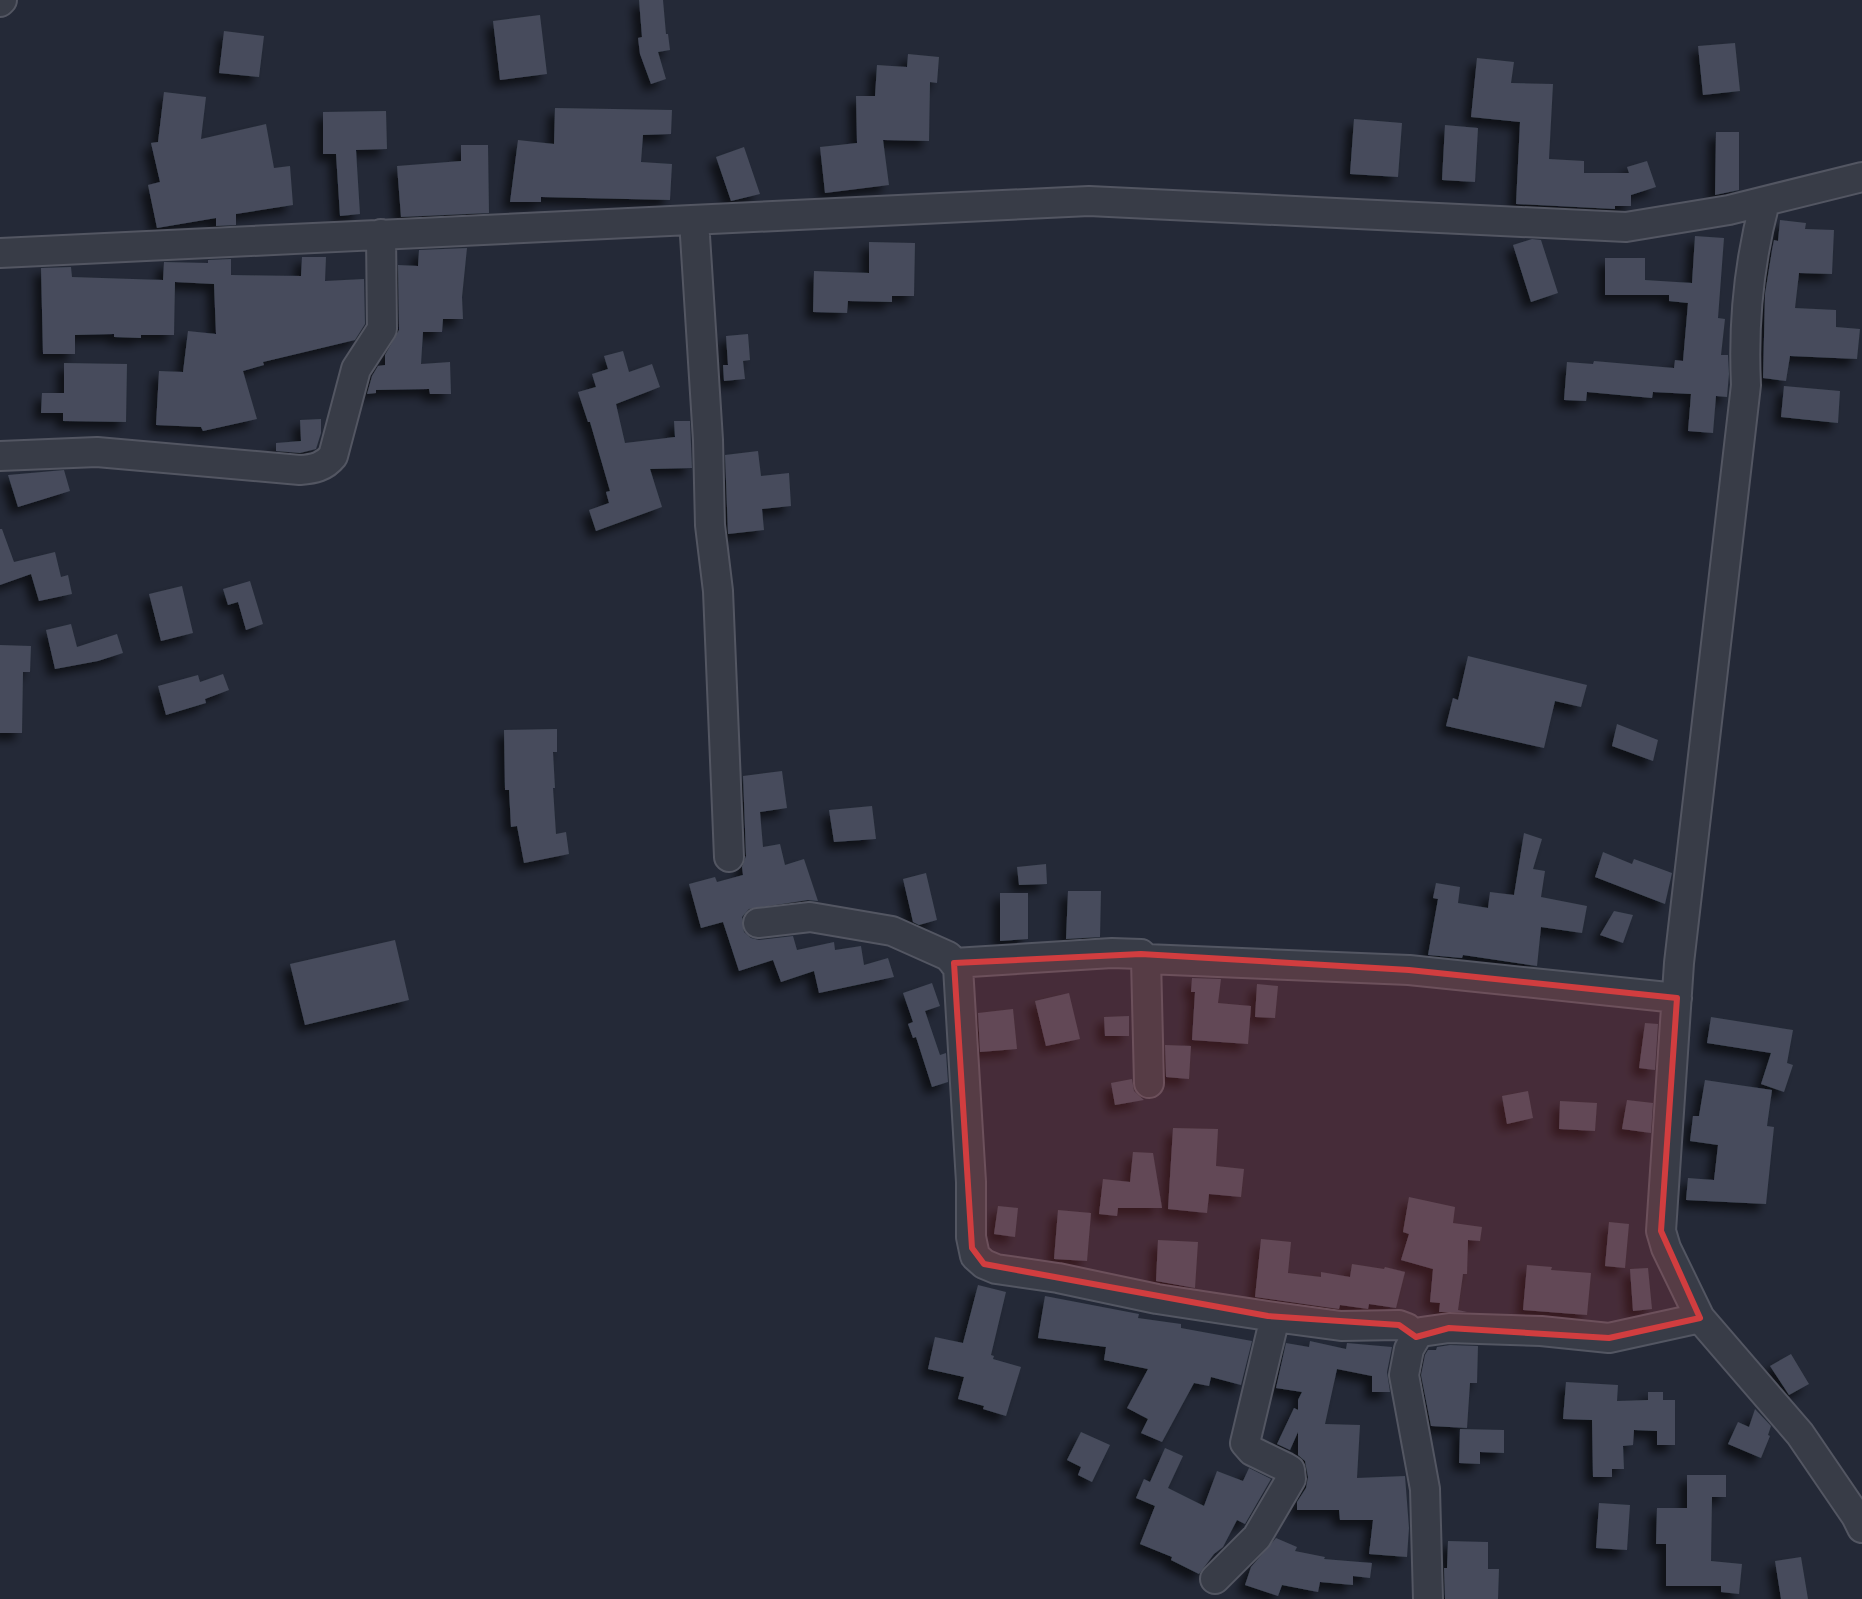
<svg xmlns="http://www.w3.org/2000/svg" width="1862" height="1599" viewBox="0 0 1862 1599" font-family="'Sofia Sans Condensed',sans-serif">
<defs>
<filter id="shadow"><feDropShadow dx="-7" dy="7" stdDeviation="4" flood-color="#0009"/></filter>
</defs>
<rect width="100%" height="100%" fill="#242937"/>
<path fill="#464c5b" filter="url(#shadow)" d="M639,0h24l3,34h2l2,16 -12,2 8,27 -15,5 -11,-30 -2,-16 4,-1z
M540,15l7,59 -47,6 -7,-59z
M224,31l40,5 -5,41 -40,-4z
M1735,43l5,48 -37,4 -5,-49z
M908,54l31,3 -2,26 -7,-1 -1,59 -46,-1 6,45 -64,8 -5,-46 37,-4 -1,-47h19l2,-31 30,2z
M1477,58l37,4 -3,21 42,1 -4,75 35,2v12h45l-2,-6 20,-6 9,26 -25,8v11h-16v3l-99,-5 4,-82 -49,-5z
M164,92l42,5 -5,42 65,-15 8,44 16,-2 3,39 -57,9v11l-20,1v-8l-59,10 -9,-43 12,-3 -9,-39 7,-1z
M555,108l117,2 -1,24 -28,1 -2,27 31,2 -2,36 -129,-3v5h-31l8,-62 36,4z
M386,111l1,38 -31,1 4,64 -20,2 -4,-62h-13v-42z
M1354,119l48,4 -4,54 -48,-3z
M1445,125l33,3 -3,54 -33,-2z
M1716,132h23v58l-24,5z
M461,145h27l1,68 -88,4 -4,-51 64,-5z
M744,147l16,47 -29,7 -15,-44z
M1780,220l26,3 -1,6 29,1 -2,44 -33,-1 -4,35 41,2v17l24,2 -3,30 -67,-3 -4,25 -23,-3 2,-84 7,-44 2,-10 4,1z
M1695,236l29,2 -6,80 7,1 -4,36h7l1,19 -2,23 -11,-1 -3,37 -25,-2 3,-37 -38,-2 -1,6 -65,-6 -1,9 -22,-1 3,-38 26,2 1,-3 80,7 1,-8 8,1 5,-58 -19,-2v-6h-64v-37h40v22l47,3z
M1532,239l9,1 17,53 -27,9 -18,-57z
M869,242l46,1 -1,53h-22v6l-44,-1 -1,12 -34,-1 1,-41 55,2z
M467,248l-5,49 1,22h-20l-1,13h-19l-2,32 29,-2 1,32h-21l-1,-5 -53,1v3l-9,1 5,-18 6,-10 7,-1v-10l14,-25 -1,-65 20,1 1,-16z
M302,257h24l-1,24 39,-2 1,45 -10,16 -92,22 1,3 -21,6 14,48 -54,12 -2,-4 -45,-2 3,-54 24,1 5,-41 28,3 -2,-50 -39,-2 -1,53h-33v3l-27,-1v-3l-39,1v19h-32l-2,-86 30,-1 1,10 91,3 1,-18 44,1v-3l23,-1v16l70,1z
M748,334l2,26 -7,1 2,18 -21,2 -1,-16h5l-2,-29z
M623,351l6,21 23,-8 8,23 -44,17 9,39 50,-6 -1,-16h16l2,47 -42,1 12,38 -66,24 -7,-21 20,-7 -3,-11 4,-1 -20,-69h-2l-10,-30 18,-5 -4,-13 16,-5 -4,-13z
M64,363l63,1 -1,58 -63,-1v-8h-22l1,-20h22z
M1784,386l56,5 -2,32 -57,-6z
M321,419v14l-5,16 -16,4 -24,-2v-8l25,-2 -1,-21z
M758,451l3,25 28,-3 2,33 -29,3 2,21 -36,4 -3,-79z
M64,470l6,21 -52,16 -10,-32z
M0,529h2l12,33 41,-10 6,25 7,-2 4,19 -33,7 -8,-27 -31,11z
M250,581l13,43 -17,6 -8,-28 -10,3 -5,-16z
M182,586l11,47 -32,8 -12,-47z
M71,624l6,23 40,-13 6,19 -25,8 -43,8 -9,-39z
M0,645l31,1 -1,26h-7l-1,61h-22z
M1468,656l119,29 -6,22 -26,-6 -11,47 -98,-22 7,-28 5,2z
M223,674l6,16 -24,9 1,4 -40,12 -8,-29 40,-11 2,7z
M1617,724l41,16 -5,21 -41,-15z
M557,729v23h-4l2,36h-2l3,46 10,-2 3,22 -45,9 -7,-37 -6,1 -2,-37h-4l-1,-60z
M782,771l5,37 -27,4 3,35 17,-3 5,21 19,-6 14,42 -10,-1 -59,9 -7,8 2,15 7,6 8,2 34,-4 4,14 37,-8 1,8 26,-4 3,19 24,-7 6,19 -75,16 -5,-22 -33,11 -8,-22 -34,11 -16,-49 -22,6 -12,-44 26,-7 2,5 26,-7 -1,-8 4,-11 -3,-80z
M872,806l4,33 -42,3 -5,-32z
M1524,833l18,6 -9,30 12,2 -4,26 46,9 -5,27 -41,-6 -4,39 -74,-11 -1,3 -34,-3 10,-56 -5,-1 3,-15 24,4 -2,16 30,5 2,-16 24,3z
M1603,852l29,12 2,-5 38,14 -7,31 -70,-27z
M1046,864l1,20 -28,1 -2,-18z
M926,873l11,47 -18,5 -6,-3 -10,-43z
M1068,891h33l-1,46 -34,2z
M1000,893h28v46l-28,2z
M1614,911l19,4 -10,28 -23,-8z
M395,940l14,60 -104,25 -15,-61z
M1192,978l29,1 -3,24 33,3 -3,38 -56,-4 3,-48h-4z
M932,983l8,23 -15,5 15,44 6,-2 2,29 -16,5 -16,-50 -3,1 -5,-14 5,-2 -10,-29z
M1257,984l21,2 -3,32 -20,-1z
M1069,993l11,46 -34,7 -11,-45z
M1013,1009l4,40 -37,3 -2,-39z
M1129,1016v20h-24l-1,-19z
M1711,1017l82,13 -6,33 6,2 -9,27 -23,-8 10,-31 -64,-10z
M1645,1023l13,1 -3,46 -16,-2z
M1165,1045l26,1 -2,33 -23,-2z
M1132,1079l2,12 10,9 -29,5 -4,-22z
M1705,1080l67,10 -5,36 7,1 -8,77 -80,-4 2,-22 26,2 4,-35 -28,-4 3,-25h6z
M1528,1091l5,27 -26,6 -5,-28z
M1627,1100l26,3 -2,30 -29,-4z
M1560,1101l37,2 -2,28 -36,-2z
M1173,1128l45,1 -2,37 28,3 -3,28 -32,-3 -2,19 -39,-4z
M1133,1152l20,1 9,55h-44l-1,8 -18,-2 4,-35 27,3z
M1409,1197l46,10 -2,16 29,4 -2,14 -12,-1 -1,34h-4l-5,36 9,2h-28l1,-9 -10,-1 3,-33 -32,-9 8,-26 -6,-2z
M998,1206l20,2 -3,29 -21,-3z
M1058,1210l33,3 -4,48 -33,-2z
M1609,1222l20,2 -4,44 -20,-2z
M1261,1239l30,3 -3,31 33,4v-5l29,5 2,-13 32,5 1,-2 20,5 -9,36 -27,-4 -1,5 -28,-4 -1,4 -84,-12z
M1158,1240l40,2 -3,46 -39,-7z
M1527,1265l25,2 -1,3 40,3 -4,42 -64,-5z
M1648,1268l4,41 -19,2 -3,-42z
M978,1285l28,7 -15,63 3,1 -1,3 28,8 -15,49 -23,-7 1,-3 -26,-7 6,-22 -36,-8 7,-32 28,6z
M1045,1296l94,18 -1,4 43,6v4l71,13 -11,44 -30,-8 -2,9 -15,-3 -32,59 -21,-9 7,-14 -21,-11 21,-39 -44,-9 2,-13 -68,-9z
M1310,1341l36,8 1,-6 45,4 -5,25 3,20h-18v-16l-35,-7 -12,55 35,1 -3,53 48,-2 4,52 -2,29 -38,-3 4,-34h-33l-1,-10h-42v-8l9,-14 2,-11 -3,-16 -7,-6v-23l-8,18 -13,-6 17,-36 4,2v-10l4,-8 -26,-4 10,-45 23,4z
M1450,1345l28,1 -1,37h-7l-3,45 -36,-2 -10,-51 4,-20 3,-5h8l1,-3z
M1791,1354l18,30 -20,11 -19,-29z
M1566,1382l52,3 -1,16 31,-1v-8h15v8h12v45h-18v-14l-23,-1 -1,15 -10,1 1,23h-12v8h-19l-1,-57 -29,-1z
M1755,1409l16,17 -3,9 2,1 -9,22 -33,-14 10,-22 11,5z
M1460,1429l44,1v23l-24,-1v12l-21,-1z
M1081,1432l29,13 -18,37 -14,-7 3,-8 -14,-7z
M1165,1448l18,8 -15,32 36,18 13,-35 26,10 6,-13 22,11 -26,45 -8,-4 -14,27 -9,7 -15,20 -28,-14 1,-3 -32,-13 15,-38 -19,-8 8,-19 6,3z
M1687,1475h39v22h-14l-1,64 31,3 -3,30 -18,-2v-6h-55v-42h-10l1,-36h30z
M1599,1503l31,2 -3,45 -31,-2z
M1276,1538l21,9 -2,4 30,6 -1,2 48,4 -2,15 -17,-2v9l-33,-3 -2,10 -36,-7 -4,11 -33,-11 6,-18z
M1448,1541l40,1v27h11l-1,30h-53l-1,-31h3z
M1801,1557l7,42h-27l-6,-38z"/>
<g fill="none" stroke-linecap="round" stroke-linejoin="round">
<defs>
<path id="minor" d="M0,2l2,-2
M1765,202c-16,60 -22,121 -19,183l-67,578 -18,268 5,17 34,70 100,116 56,82 6,12
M694,220l14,220 2,85 8,66 11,266
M0,253l1089,-52 537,26 103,-17 133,-33
M0,456l97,-4 203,18c14,-1 24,-3 33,-14l23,-87 26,-40 -1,-95
M758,923l52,-6 82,14 56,25 10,11 13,215v55l4,19 9,8 12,5 62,9 99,21 111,17 73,10 58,-1 8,3 9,9
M1146,959l263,11 268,28
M954,963l158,-10 29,1 5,5 3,124
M1215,1579l42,-42 34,-58 -1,-9 -5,-3 -33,-16 -7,-8 30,-126
M1428,1599l-3,-110 -21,-114 5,-26 7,-12 5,-5 28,-4 92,3 68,7 91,-20"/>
</defs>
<use href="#minor" stroke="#535662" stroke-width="32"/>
<use href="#minor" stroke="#383c47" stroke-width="28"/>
</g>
<path fill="#d13d3f" fill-opacity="0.2" stroke="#d13d3f" stroke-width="6" stroke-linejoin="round" d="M1141,954l268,16 268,28 -16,233 39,87 -91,20 -160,-10 -33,9 -17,-12 -131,-9 -284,-52 -12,-16 -18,-285z"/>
</svg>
